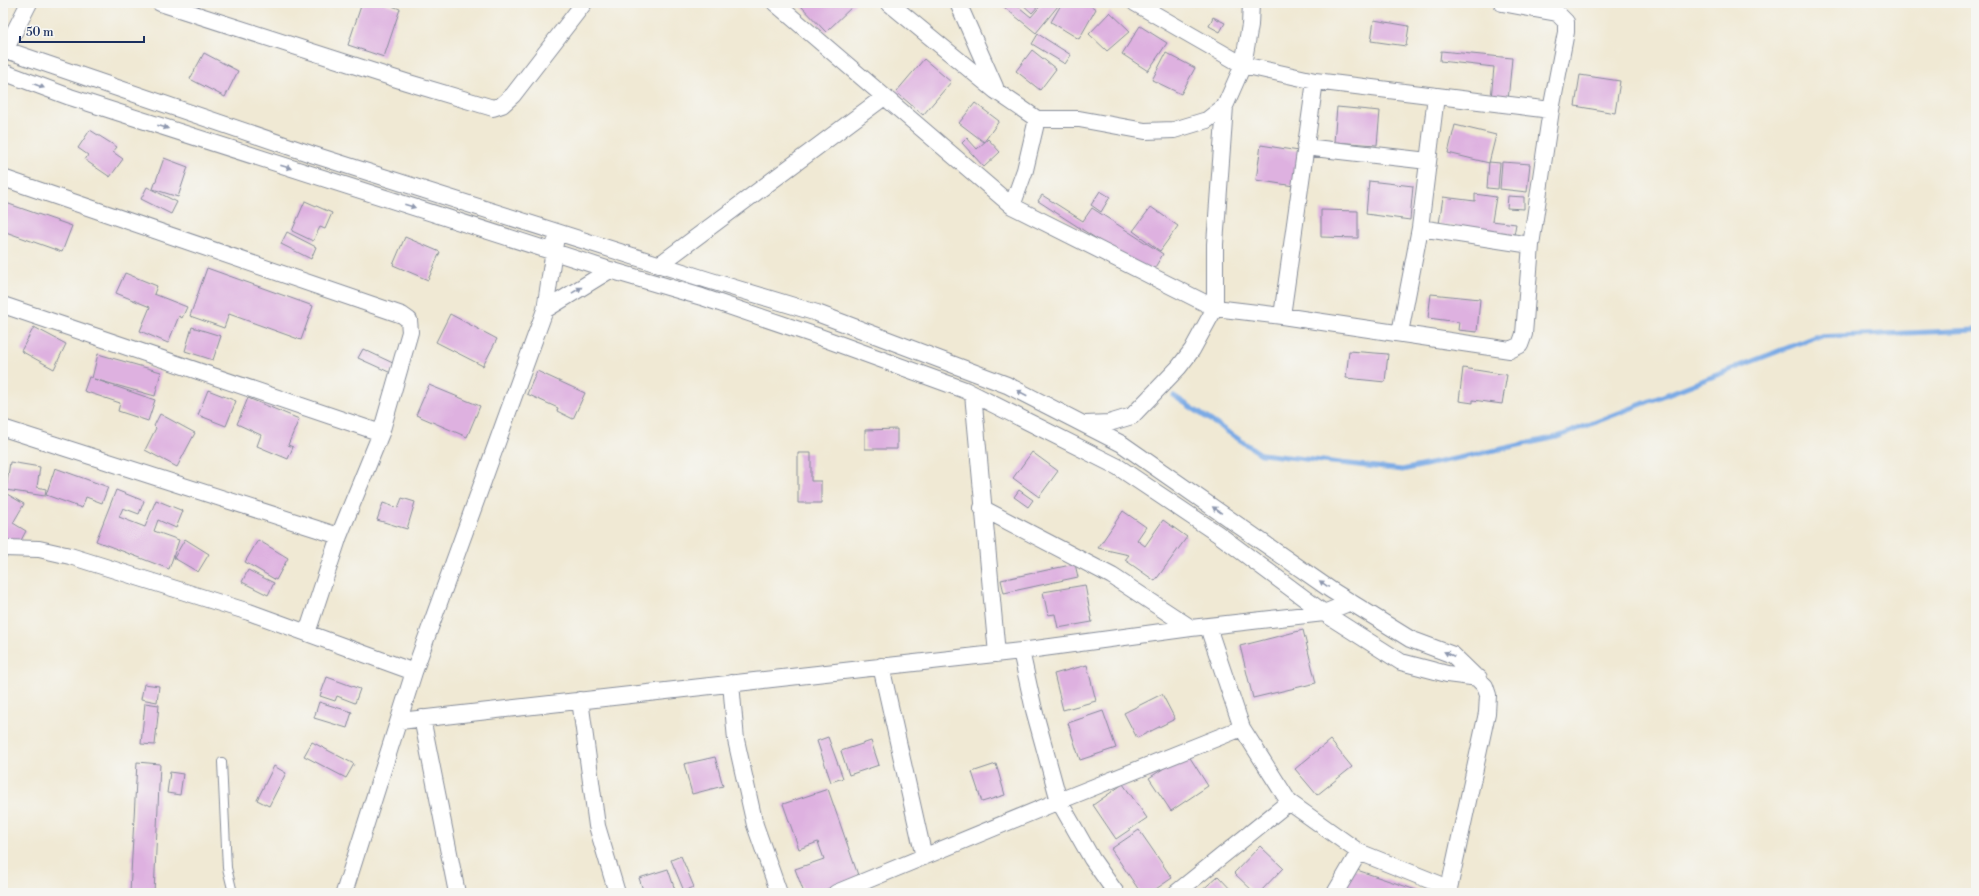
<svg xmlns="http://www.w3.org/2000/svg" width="1979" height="896" viewBox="0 0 1979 896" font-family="'Libre Bodoni',serif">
<rect width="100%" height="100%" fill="#f6f6f2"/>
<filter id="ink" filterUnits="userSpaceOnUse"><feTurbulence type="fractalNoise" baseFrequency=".025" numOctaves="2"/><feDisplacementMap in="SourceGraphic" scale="8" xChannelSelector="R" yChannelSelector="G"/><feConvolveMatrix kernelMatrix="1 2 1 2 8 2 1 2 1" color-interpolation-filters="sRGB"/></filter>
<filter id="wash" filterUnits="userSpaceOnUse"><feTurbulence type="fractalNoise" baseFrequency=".012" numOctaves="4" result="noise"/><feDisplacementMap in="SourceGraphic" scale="16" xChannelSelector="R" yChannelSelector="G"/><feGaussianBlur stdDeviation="0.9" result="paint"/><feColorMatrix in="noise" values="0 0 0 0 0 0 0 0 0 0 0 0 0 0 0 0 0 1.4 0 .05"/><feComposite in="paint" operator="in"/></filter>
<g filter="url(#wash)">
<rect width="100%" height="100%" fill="#f0e9d4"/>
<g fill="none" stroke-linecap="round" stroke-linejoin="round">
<path stroke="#7aaae5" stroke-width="5" d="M1174,396l87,58 141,16 155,-33 258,-100 161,-7"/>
</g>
<g id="blocks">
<path fill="#deb1e0" d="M362,3h22l16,6 -16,48 -36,-12z
M798,3h58l-30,29z
M999,3h15l17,14 12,-14h11l4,3 -22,27z
M1021,3h20l-9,10z
M1062,3h24l10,6 -17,30 -28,-17z
M1645,3h30v3z
M1110,12l20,19 -23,20 -18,-17z
M1213,17l12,6 -5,9 -11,-6z
M1374,20l35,6 -3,20 -35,-5z
M1140,26l27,17 -19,28 -26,-17z
M1038,34l33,21 -6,9 -33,-20z
M1032,50l24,19 -16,21 -24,-19z
M1441,51l71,7 -4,43 -17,-2 3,-32 -54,-6z
M204,53l34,18 -13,26 -35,-18z
M1166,53l29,15 -14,26 -29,-14z
M924,59l27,23 -28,33 -27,-23z
M1580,75l40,6 -5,32 -40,-7z
M975,103l24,18 -15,21 -25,-19z
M1337,107l43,4 -3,34 -43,-3z
M1455,125l41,10 -7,28 -41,-10z
M90,130l27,17 -4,5 10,7 -13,18 -25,-17 3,-5 -10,-7z
M967,138l10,11 11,-10 12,13 -16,15 -22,-24z
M1261,145l44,7 -5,35 -44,-7z
M164,158l24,9 -10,30 -25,-8z
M1489,162l11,1 -2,26 -11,-1z
M1502,162l28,2 -3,28 -27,-3z
M1369,181l44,5 -3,34 -44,-6z
M147,187l30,15 -6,12 -30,-15z
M1100,191l10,6 -9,15 -10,-7z
M1475,194l21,3 -4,24 24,3 -2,11 -75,-11 4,-27 32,4z
M1042,195l41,26 9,-13 71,46 -12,20 -113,-73z
M1508,196l16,1v12l-17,-1z
M305,201l27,12 -7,16 -5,-2 -7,14 -21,-10z
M6,203l66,23 -10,26 -59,-21v-18z
M1151,207l27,19 -18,25 -27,-20z
M1321,210l37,1v27l-37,-1z
M287,232l29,15 -5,12 -30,-15z
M405,237l35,15 -12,28 -35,-15z
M207,268l106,38 -12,34 -72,-26 -5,14 -34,-12z
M125,273l32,13 -3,8 33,13 -5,11 -3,-2 -11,27 -28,-12 10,-24 -34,-14z
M1431,294l49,5 -3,33 -19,-2 1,-8 -31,-4z
M450,314l47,25 -14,27 -47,-24z
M34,327l32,17 -12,25 -33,-18z
M192,327l29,9 -8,24 -28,-9z
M363,349l32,15 -4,9 -33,-15z
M1349,351l39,3 -3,28 -39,-4z
M98,354l63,18 -6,24 -61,-17 61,21 -7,21 -30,-10 2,-8 -36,-12 5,-14 3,1z
M1463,368l44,7 -5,29 -29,-4v3l-14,-2z
M537,371l48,22 -12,26 -16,-8 1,-3 -31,-14z
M429,385l51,21 -13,31 -51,-22z
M208,390l28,11 -10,25 -28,-11z
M248,398l51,21 -11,26 5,2 -5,12 -31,-13 4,-11 -24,-11z
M160,414l35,19 -18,34 -32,-17 11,-22 -2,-2z
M897,429v20h-32v-19z
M1032,452l26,19 -19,26 -26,-19z
M798,453h13v28h10v22h-23z
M10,462l30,5 -3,20 9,2 -1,7 -39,-6z
M55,468l53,19 -6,16 -16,-6 -4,11 -36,-13z
M116,490l28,11 -5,13 -16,-6 -4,9 26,10 11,-27 27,11 -7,17 -18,-8 -4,11 25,9 -10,29 -73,-28z
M1019,490l14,10 -5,7 -14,-10z
M7,494l17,10 -11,19 13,8 -8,15 -15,-8v-36z
M402,498l13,4 -8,27 -30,-9 6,-17 15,5z
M1123,511l23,16 -9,13 8,6 18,-26 24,17 -32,44 -30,-21 4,-5 -31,-7z
M185,539l24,15 -11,18 -24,-14z
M258,540l30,18 -12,22 -31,-18z
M1075,564l3,13 -74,16 -3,-13z
M248,570l26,13 -6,12 -26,-13z
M1085,585l7,37 -34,6 -3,-14 -7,1 -5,-23z
M1303,630l13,53 -63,15 -13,-52z
M1087,665l9,36 -33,9 -9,-36z
M327,677l33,12 -5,14 -18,-7 -2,5 -15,-5z
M144,684l15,2 -2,16 -16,-3z
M1162,694l13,25 -38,19 -13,-25z
M319,702l33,10 -5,16 -33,-10z
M145,703l14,2 -4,40 -14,-1z
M1103,711l13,37 -36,12 -12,-37z
M828,737l15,41 -12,4 -14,-41z
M1330,740l22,27 -35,28 -22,-26z
M871,741l8,24 -30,10 -8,-24z
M312,742l42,22 -8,14 -42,-22z
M1187,753l21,33 -37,25 -22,-33z
M715,757l8,29 -31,8 -8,-30z
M137,762l23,2 -6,129h-24z
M996,764l9,31 -23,7 -10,-30z
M274,766l12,7 -17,33 -12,-6z
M170,772l13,2 -3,21 -13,-2z
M1123,784l24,34 -31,21 -23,-34z
M828,789l31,89 -43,15h-12l-9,-24 29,-10 -6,-17 -19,7 -16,-45z
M1139,830l33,48 -22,15h-9l-30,-44z
M1260,846l23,22 -24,25h-4l-21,-20z
M681,856l13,31 -10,4 -13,-31z
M668,869l8,24h-32l-5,-15z
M1354,869l71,24h-85z
M1218,876l16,17h-35z"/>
</g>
</g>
<g filter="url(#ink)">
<use href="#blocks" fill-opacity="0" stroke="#868c99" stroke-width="1"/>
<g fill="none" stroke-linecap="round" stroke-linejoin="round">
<defs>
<path id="service" d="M222,762l5,106 6,25"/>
<path id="minor" d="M160,3l246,79 87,26 9,-3 11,-10 71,-92
M775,3l237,203 203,102 67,8 228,34 10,-5 4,-11 7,-89 20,-135 15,-78v-10l-9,-9 -55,-10
M889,3l107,88 41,28h42l66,12 29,-1 33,-10 18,-14
M958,3l37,84
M1135,3l108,62 72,16 236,29
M3,49l308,105 397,126 109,33 190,72 115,59 209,146 79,49 43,16 32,31 3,9 -1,18 -39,180
M3,54l26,-51
M3,72l67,25 540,173 92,27 115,39 148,54 153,77 100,67 106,79 77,49 46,12 32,4
M1305,147l123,14
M3,178l399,137 7,5 1,12 -29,101 -42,103 -32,97
M1012,206l13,-36 12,-51
M1420,228l111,17
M659,265l225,-168
M3,305l378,128
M545,310l65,-40
M1282,316l33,-235
M1400,333l20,-105 16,-132
M973,394l24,260
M1086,424l23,-1 23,-7 47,-49 13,-17 23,-42v-64l10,-138 18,-41 7,-40 1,-22
M3,428l336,108
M982,508l130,68 79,52
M3,548l36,1 31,7 179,56 165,60
M1208,627l34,101 47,74 70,50 90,36
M1021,651l13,59 25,91 33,58 24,34
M881,666l43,191
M731,683l5,57 19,85 24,68
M580,700l17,126 20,67
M422,718l35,175
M400,721l621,-70 170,-23 133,-15 27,-11
M344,893l70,-221 131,-362 10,-67
M836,893l223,-92 183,-73
M1176,893l113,-91
M1335,893l24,-41"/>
</defs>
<use href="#service" stroke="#868c99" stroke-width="10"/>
<use href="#minor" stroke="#868c99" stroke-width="18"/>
<use href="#service" stroke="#fff" stroke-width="8"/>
<use href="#minor" stroke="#fff" stroke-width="16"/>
</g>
<defs><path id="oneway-solid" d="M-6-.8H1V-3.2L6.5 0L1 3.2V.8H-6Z"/></defs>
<g fill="#8d97ae">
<use href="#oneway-solid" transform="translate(39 86) rotate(21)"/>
<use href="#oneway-solid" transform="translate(163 127) rotate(18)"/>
<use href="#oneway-solid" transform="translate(286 167) rotate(18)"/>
<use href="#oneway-solid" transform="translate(410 206) rotate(18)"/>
<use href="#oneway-solid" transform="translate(577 290) rotate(-31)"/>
<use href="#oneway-solid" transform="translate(1022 393) rotate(-153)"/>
<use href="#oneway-solid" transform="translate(1217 510) rotate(-145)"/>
<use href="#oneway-solid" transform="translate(1324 584) rotate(-145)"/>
<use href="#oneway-solid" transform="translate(1449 654) rotate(-156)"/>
</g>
</g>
<rect width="1979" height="896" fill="none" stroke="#f6f6f2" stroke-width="16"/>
<path d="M20 36v6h124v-6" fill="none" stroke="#1b2f5e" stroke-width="2"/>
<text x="26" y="36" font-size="12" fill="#1b2f5e" stroke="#f6f6f2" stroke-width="3" paint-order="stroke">50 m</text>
</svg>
